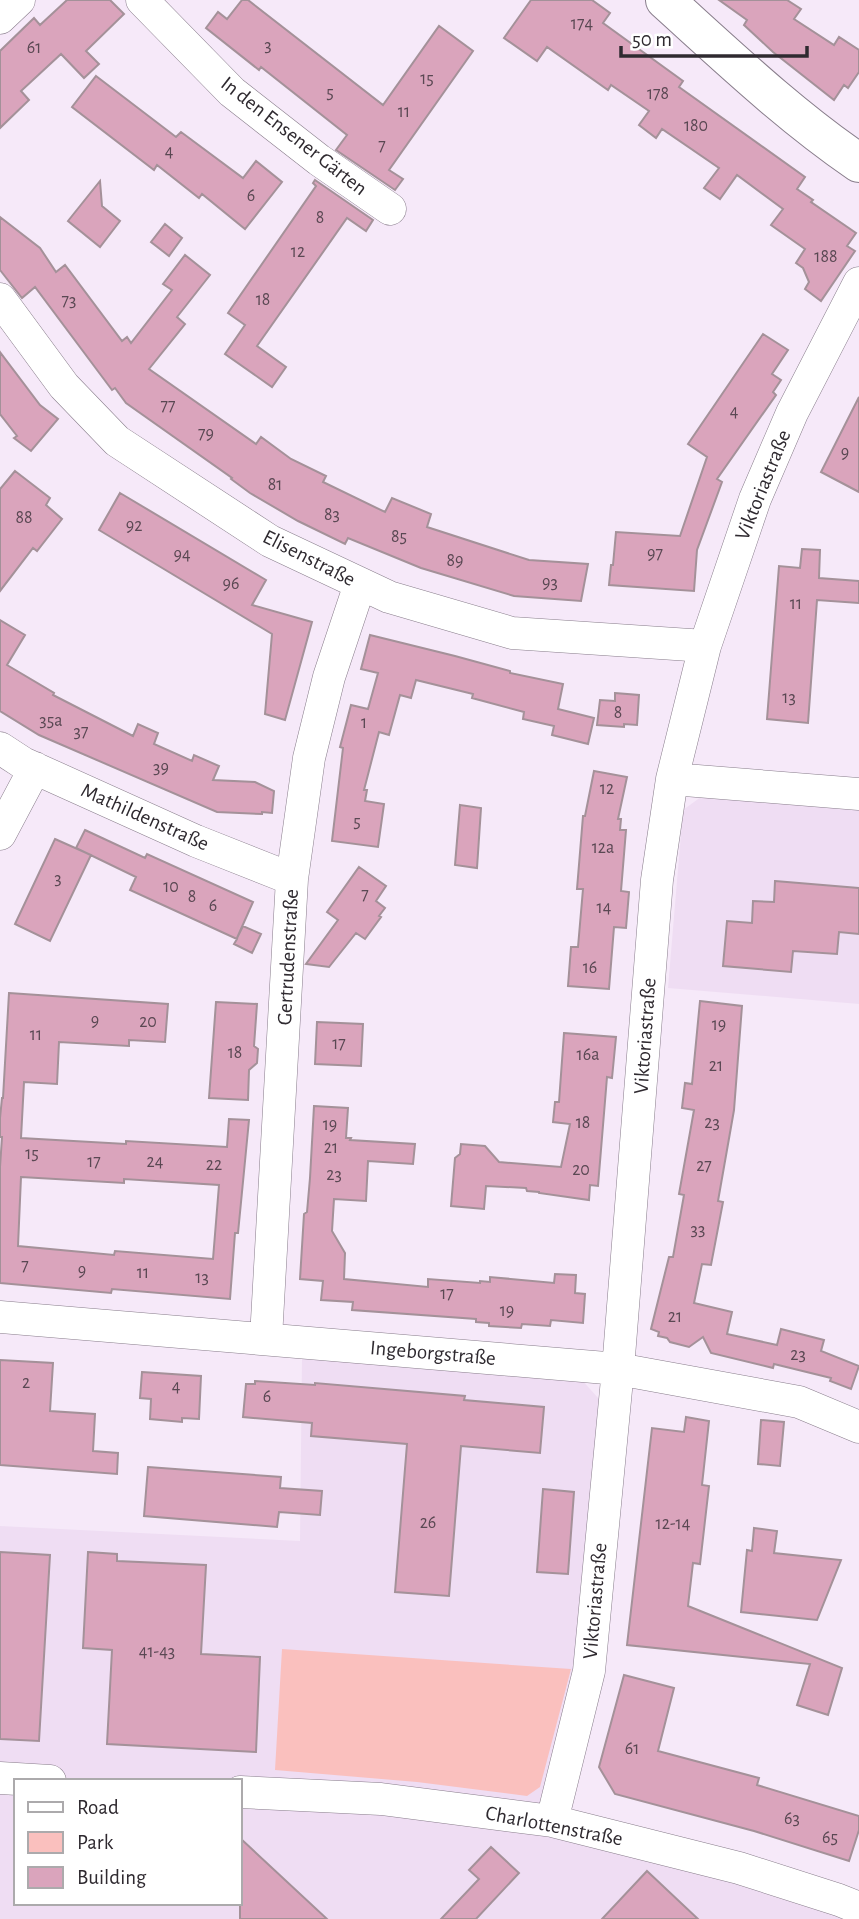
<svg xmlns="http://www.w3.org/2000/svg" width="859" height="1919" viewBox="0 0 859 1919" font-family="'Alegreya Sans',sans-serif">
<rect width="100%" height="100%" fill="#f6e9f9"/>
<path fill="#efddf3" fill-rule="evenodd" d="M705,794l154,13v197l-191,-16 15,-178z
M302,1357l279,22 18,20 -22,270 -30,156 312,94h-859v-393l300,15zM16,1781h224v122h-224z"/>
<path fill="#fac0be" d="M282,1649l289,20 -31,118 -13,9 -110,-14 -142,-12z"/>
<path fill="#daa4bc" stroke="#a49199" stroke-width="2" fill-rule="evenodd" d="M67,0h43l14,14 -38,37 13,13 -15,14 -23,-24 -40,37 8,9 -29,28v-77l34,-33 6,7z
M242,0h6l135,105 56,-79 34,25 -84,119 14,9 -8,11 -59,-40 11,-15 -86,-68 -2,3 -53,-42 12,-16 9,7z
M531,0h61l18,13 -7,10 80,58 -4,6 126,90 -8,12 16,11 -2,2 45,31 -9,13 8,5 -34,50 -16,-12 4,-7 -6,-14 -7,-5 9,-14 -34,-24 12,-16 -46,-34 -17,24 -16,-11 15,-20 -57,-39 -6,9 -17,-13 10,-14 -38,-26 -3,5 -61,-43 -10,14 -33,-23z
M719,0h68l14,9 -7,10 40,26 5,-8 20,13v22l-11,16 -4,-3 -10,15 -61,-48 -29,-27 3,-5z
M96,76l80,61 5,-5 62,46 13,-17 26,21 -37,47 -43,-35 -3,4 -42,-33 -3,5 -82,-63z
M315,180l58,40 -7,11 -19,-13 -90,128 29,21 -14,20 -47,-33 20,-29 -17,-12 88,-127 -3,-3z
M100,181l2,25 18,15 -20,26 -32,-26z
M0,217l40,31 16,24 9,-7 57,76 5,-4 4,6 41,-53 -9,-6 22,-29 25,20 -33,42 8,7 -36,45 107,75 5,-7 30,22 35,17 -3,6 62,30 7,-14 39,16 -4,13 102,33 59,4 -7,37 -67,-5 -93,-28 -73,-30 -3,6 -47,-23 -48,-28 -19,-14 1,-1 -106,-75 -11,-15 -3,2 -77,-103 -13,11 -22,-28z
M165,224l17,14 -13,18 -18,-14z
M763,334l25,16 -16,24 9,6 -8,12 3,3 -59,84 5,3 -25,68 -3,41 -85,-6 2,-20h2l3,-33 64,4 27,-79 -19,-13z
M0,352l40,53 18,14 -27,32 -17,-13 3,-2 -17,-22z
M859,397v95l-38,-20z
M15,471l35,27 -4,7 16,14 -25,32 -4,-3 -33,43v-102z
M120,493l146,87 -14,25 60,17 -27,98 -20,-6 7,-80 -173,-104z
M802,549l18,1 -1,28 40,3v22l-42,-3 -9,123 -41,-4 12,-153 21,2z
M0,620l25,15 -18,30 47,28 -1,2 80,41 5,-12 20,9 -4,11 38,17 2,-6 25,11 -6,14 42,2 19,9 -2,22 -10,-1v2l-45,-2 -178,-77 -39,-24z
M370,635l85,21 55,15v2l53,11 -5,25 36,9 -6,26 -36,-9 2,-9 -31,-7 1,-7 -52,-14 1,-4 -57,-14 -5,18 -11,-3 -11,40 -10,-3 -15,58h3l-2,11 19,3 -6,43 -46,-6 11,-93 -3,-1 11,-42 17,4 10,-36 -17,-4z
M615,693l24,2 -2,30 -13,-1v3l-27,-2 3,-25 15,1z
M594,771l33,6 -9,42h3l-1,11h6l-5,61 8,1 -3,36 -12,-1 -5,62 -41,-3 3,-39h7l5,-58h-6l6,-73h2z
M460,805l21,3 -4,60 -22,-3z
M85,830l60,28 2,-4 106,48 -16,36 6,-12 18,8 -9,19 -18,-9 3,-5 -107,-49 6,-13 -60,-29z
M55,839l36,16 -41,86 -35,-17z
M359,867l27,19 -10,15 9,7 -6,8 2,1 -16,22 -9,-6 -27,34 -23,-3 32,-44 -11,-8z
M775,881l84,7v46l-20,-2 -2,22 -44,-3 -2,21 -68,-6 4,-45 25,2 1,-22 21,1z
M9,993l159,11 -3,38 -36,-2v6l-70,-4 -2,42 -33,-2 -3,56 105,6v-3l101,6 2,-28 20,1 -11,113h-3l-5,66 -118,-10 -1,4 -111,-10v-116l2,-30h-2v-19l2,-20h1zM21,1177l103,6v-4l95,6 -6,74 -98,-8 -1,4 -96,-9z
M700,1001l42,5 -8,104 -16,91 5,1 -12,63 -9,-1 -8,39 38,9 -5,22 50,11 4,-16 43,11 -3,11 38,15 -8,23 -21,-8 1,-3 -57,-14 -1,4 -62,-15 -8,-16 -14,10 -19,-5 -3,-4 -9,-2 1,-4 -8,-3 18,-72h4l11,-62 -5,-1 15,-84 -12,-2 3,-25 7,1z
M216,1002l41,2 -3,42 4,3 -1,14 -8,7 -1,30 -39,-2z
M317,1022l46,2 -2,42 -46,-2z
M564,1033l52,4 -4,41 -5,-1 -9,109 -8,-1 -1,15 -50,-7v-1l-12,-1 -1,-3 -40,-2 -2,23 -33,-3 4,-48 5,-4 1,-10 24,2 14,16 62,5 9,-43 -17,-2 2,-20h4z
M314,1106l34,2 -2,30h5l-1,2 65,4 -2,20 -45,-3 -2,40 -32,-2 -2,32 13,22 -1,26 84,8v-8l52,4v-2l10,1v-5l64,6 1,-9 21,1 -1,18 10,1 -2,29 -32,-3 -1,6 -28,-2 -1,4 -32,-2v-3l-13,-1v-3l-124,-9 1,-8 -32,-2 2,-19 -23,-2 4,-65 3,-2 3,-34z
M0,1360l53,3 -3,48 45,3 -2,37 25,2 -1,21 -117,-9z
M142,1372l59,4 -2,43 -17,-1v4l-32,-3 1,-20 -11,-1z
M255,1381l60,4v-2l150,13 -1,4 80,7 -4,46 -79,-7 -12,150 -54,-4 12,-148 -96,-8 1,-13 -69,-6 3,-33h9z
M686,1417l23,4 -7,64 7,1 -9,78 -7,-1 -5,43 154,62 -14,47 -31,-10 13,-41 -183,-19 25,-217 32,4z
M761,1420l23,2 -4,44 -22,-2z
M148,1467l133,10 -1,11 42,3 -2,24 -41,-3 -2,15 -133,-11z
M543,1489l31,3 -6,82 -31,-2z
M754,1528l23,3 -3,22 67,7 -24,60 -76,-8 6,-62 5,1z
M0,1552l50,3 -11,186 -39,-2z
M88,1552l29,2v7l89,4 -5,89 59,3 -4,95 -149,-8 5,-94 -29,-2z
M624,1675l50,13 -16,63 101,27 -2,7 102,31v14l-10,31 -95,-30 -139,-37 -16,-27z
M240,1838l87,81h-87z
M491,1847l28,26 -43,46h-35l38,-40 -10,-9z
M647,1871l51,48h-96z"/>
<g fill="none" stroke-linecap="round" stroke-linejoin="round">
<defs>
<path id="minor" d="M142,0l90,92 87,68 71,49
M0,18l19,-18
M0,299l64,87 53,55 153,100 119,56 123,36 193,13
M0,748l23,15 173,78 96,38
M672,779l187,15
M0,834l35,-66
M0,1317l618,52 181,33 60,25
M266,1338l26,-459 17,-121 20,-81 31,-93
M0,1778l50,3
M240,1792l141,7 171,22 187,47 100,32 20,8
M552,1821l37,-150 29,-302 39,-489 15,-101 33,-133 50,-147 37,-86 67,-130"/>
<path id="major" d="M665,0c63,57 124,115 194,163"/>
</defs>
<use href="#minor" stroke="#887d8b" stroke-width="33"/>
<use href="#major" stroke="#887d8b" stroke-width="40"/>
<use href="#minor" stroke="#fff" stroke-width="32"/>
<use href="#major" stroke="#fff" stroke-width="38"/>
</g>
<g text-anchor="middle" dominant-baseline="central" stroke-width="7" stroke-linejoin="round" paint-order="stroke">
<g font-size="18" fill="#5a4853">
<text x="582" y="24">174</text>
<text x="268" y="46">3</text>
<text x="34" y="48">61</text>
<text x="427" y="79">15</text>
<text x="330" y="93">5</text>
<text x="658" y="94">178</text>
<text x="404" y="112">11</text>
<text x="696" y="126">180</text>
<text x="382" y="146">7</text>
<text x="169" y="152">4</text>
<text x="251" y="196">6</text>
<text x="320" y="218">8</text>
<text x="298" y="252">12</text>
<text x="826" y="257">188</text>
<text x="263" y="300">18</text>
<text x="69" y="301">73</text>
<text x="168" y="406">77</text>
<text x="734" y="412">4</text>
<text x="206" y="434">79</text>
<text x="845" y="453">9</text>
<text x="275" y="485">81</text>
<text x="332" y="515">83</text>
<text x="24" y="518">88</text>
<text x="134" y="526">92</text>
<text x="399" y="537">85</text>
<text x="655" y="554">97</text>
<text x="182" y="555">94</text>
<text x="455" y="561">89</text>
<text x="550" y="583">93</text>
<text x="231" y="584">96</text>
<text x="796" y="604">11</text>
<text x="789" y="698">13</text>
<text x="618" y="713">8</text>
<text x="51" y="721">35a</text>
<text x="364" y="723">1</text>
<text x="81" y="732">37</text>
<text x="161" y="768">39</text>
<text x="607" y="789">12</text>
<text x="357" y="822">5</text>
<text x="603" y="848">12a</text>
<text x="58" y="879">3</text>
<text x="171" y="887">10</text>
<text x="365" y="895">7</text>
<text x="192" y="897">8</text>
<text x="213" y="906">6</text>
<text x="604" y="908">14</text>
<text x="590" y="968">16</text>
<text x="95" y="1021">9</text>
<text x="148" y="1022">20</text>
<text x="719" y="1025">19</text>
<text x="36" y="1035">11</text>
<text x="339" y="1044">17</text>
<text x="235" y="1053">18</text>
<text x="588" y="1055">16a</text>
<text x="716" y="1066">21</text>
<text x="583" y="1123">18</text>
<text x="712" y="1123">23</text>
<text x="330" y="1125">19</text>
<text x="331" y="1148">21</text>
<text x="32" y="1154">15</text>
<text x="94" y="1162">17</text>
<text x="155" y="1162">24</text>
<text x="214" y="1165">22</text>
<text x="704" y="1166">27</text>
<text x="581" y="1170">20</text>
<text x="334" y="1175">23</text>
<text x="698" y="1230">33</text>
<text x="25" y="1266">7</text>
<text x="82" y="1271">9</text>
<text x="143" y="1273">11</text>
<text x="202" y="1278">13</text>
<text x="447" y="1294">17</text>
<text x="507" y="1311">19</text>
<text x="675" y="1317">21</text>
<text x="798" y="1355">23</text>
<text x="26" y="1383">2</text>
<text x="176" y="1387">4</text>
<text x="267" y="1397">6</text>
<text x="428" y="1523">26</text>
<text x="673" y="1524">12-14</text>
<text x="157" y="1652">41-43</text>
<text x="632" y="1749">61</text>
<text x="792" y="1819">63</text>
<text x="830" y="1838">65</text>
</g>
<g font-size="21" fill="#2f2a30" stroke="#fff">
<text transform="translate(294 136) rotate(38)">In den Ensener Gärten</text>
<text transform="translate(763 485) rotate(-68)">Viktoriastraße</text>
<text transform="translate(309 558) rotate(27)">Elisenstraße</text>
<text transform="translate(145 817) rotate(24)">Mathildenstraße</text>
<text transform="translate(288 957) rotate(-87)">Gertrudenstraße</text>
<text transform="translate(645 1036) rotate(-86)">Viktoriastraße</text>
<text transform="translate(433 1353) rotate(5)">Ingeborgstraße</text>
<text transform="translate(595 1601) rotate(-85)">Viktoriastraße</text>
<text transform="translate(554 1826) rotate(11)">Charlottenstraße</text>
</g>
</g>
<rect x="14" y="1779" width="228" height="126" fill="#ffffff" stroke="#acaaac" stroke-width="2"/>
<rect x="28" y="1802" width="35" height="10" fill="#ffffff" stroke="#acaaac" stroke-width="2"/>
<text x="77" y="1814" font-size="21" fill="#2f2a30">Road</text>
<rect x="28" y="1832" width="35" height="21" fill="#fac0be" stroke="#acaaac" stroke-width="2"/>
<text x="77" y="1849" font-size="21" fill="#2f2a30">Park</text>
<rect x="28" y="1867" width="35" height="21" fill="#daa4bc" stroke="#acaaac" stroke-width="2"/>
<text x="77" y="1884" font-size="21" fill="#2f2a30">Building</text>
<path d="M621 46v10h186v-10" fill="none" stroke="#2f2a30" stroke-width="3.5"/>
<text x="632" y="46" font-size="21" fill="#2f2a30" stroke="#ffffff" stroke-width="5" paint-order="stroke">50 m</text>
</svg>
